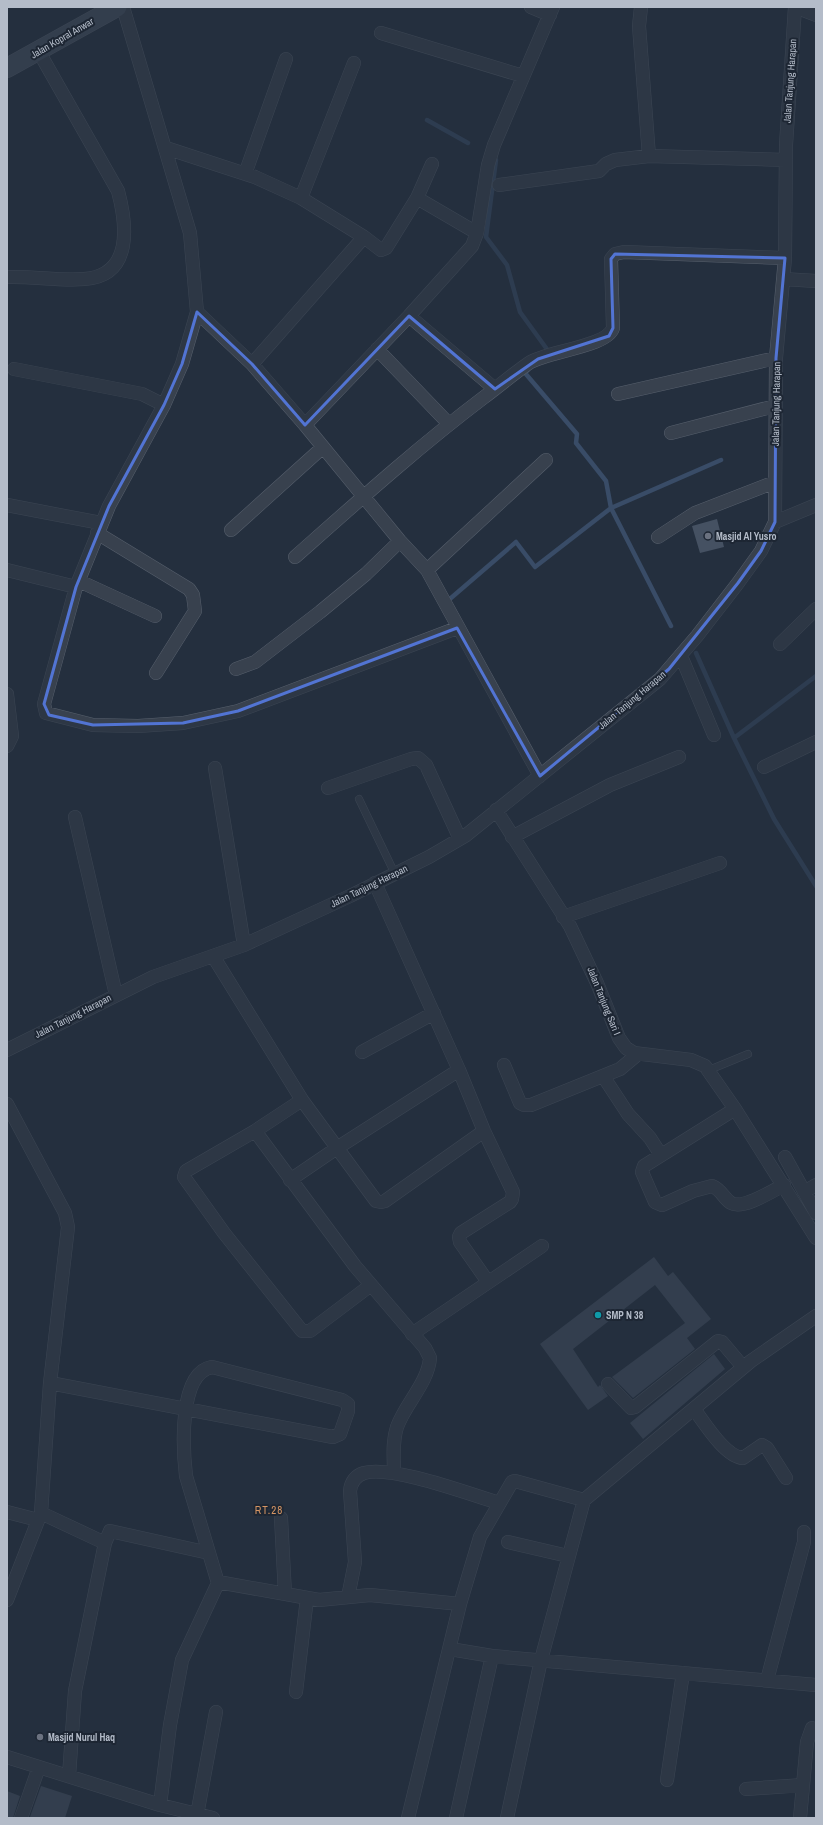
<svg xmlns="http://www.w3.org/2000/svg" width="823" height="1825" viewBox="0 0 823 1825" font-family="'Archivo Narrow',sans-serif">
<rect width="100%" height="100%" fill="#242f3e"/>
<g fill="none" stroke-linecap="round" stroke-linejoin="round">
<path stroke="#394c67" stroke-width="4.5" d="M427,120l41,23
M496,160l-10,77 21,28 13,47 29,40 -2,1
M528,370l-3,3 52,61 -1,9 30,38 5,27 60,118
M451,598l65,-56 19,25 76,-59 110,-48
M696,653l38,85 40,81 42,67
M734,738l82,-62"/>
</g>
<path fill="#455162" d="M717,519l7,28 -24,6 -8,-27z
M654,1257l14,19 5,-4 38,47 -24,19 8,11 -62,49 -21,-21 73,-54 -30,-38 -82,64 25,38 2,-2 8,11 -20,14 -48,-66z
M714,1354l11,15 -82,70 -13,-16z
M41,1786l31,10 -7,22 -35,-1z
M7,1791l13,5 -7,22h-6z"/>
<g fill="none" stroke-linecap="round" stroke-linejoin="round">
<defs>
<path id="lane" d="M359,799l36,75
M709,1070l39,-16"/>
<path id="street" d="M123,7l67,226 7,79 55,52 53,61 95,116 27,29 113,206
M531,7l19,8
M641,7l-2,19 10,130
M795,7l21,8
M381,33l142,43
M166,148l89,29 46,21 63,39 17,13 5,-2 31,-50 15,-34
M245,174l41,-115
M499,185l100,-14 7,-7 9,-4 34,-4 137,4
M301,198l53,-135
M417,198l60,35
M7,277c26,-1 52,4 77,2 49,-3 43,-54 34,-88l-79,-139
M783,279l33,2
M197,312l-15,52 -18,41 -55,101 -33,81 -32,117 2,9 47,12 45,1 45,-3 55,-12 219,-83
M409,316l86,73
M377,349l72,75
M252,364l112,-127
M14,369l128,25 22,11
M618,394l158,-36
M305,425l104,-109 63,-70 5,-13 11,-68 6,-20 59,-138
M671,433l104,-27
M7,505l94,18
M775,522l41,-17
M231,530l91,-82
M97,533l92,56 4,6 2,16 -39,62
M658,537l37,-24 80,-31
M295,557c61,-54 122,-109 188,-159 15,-11 30,-24 46,-35 18,-12 78,-16 84,-35l-2,-69 4,-5 9,-2 161,6
M7,570l69,17
M427,570l119,-110
M79,581l76,35
M780,644l36,-35
M681,656l33,79
M236,669l19,-7 65,-50 46,-38 34,-33
M7,694l5,42 -5,10
M764,767l52,-25
M215,768l29,177
M328,788l83,-29 7,-1 8,7 34,74
M496,810l74,116 27,57 22,55 7,10 8,5 57,7 14,6 30,43 81,129
M75,817l41,178
M512,837l98,-52 69,-28
M563,917l157,-54
M213,956l89,144 74,101 5,1 4,-1 99,-70
M7,1050l146,-73 91,-32 106,-49 79,-39 36,-21 195,-157 37,-43 41,-53 23,-32 14,-29 1,-164 9,-100 1,-113 9,-138
M362,1052l72,-39
M504,1065l16,38 4,2h7l89,-36 18,-15
M459,1070l25,61 29,61 -1,7 -2,3 -49,31 -2,4 1,5 28,40
M603,1076l25,38 22,24 11,17
M302,1100l-47,31 -69,40 -2,6 40,56 78,98h8l61,-46
M7,1104l58,109 3,14 -18,156 -9,130 -34,87
M735,1109l-91,57 -2,6 13,30 7,3 31,-14 19,-5c10,4 11,12 19,17 12,7 41,-12 53,-18
M255,1131l100,135 70,82 5,10c-2,25 -25,46 -33,69 -5,15 -3,31 -3,46
M785,1157l31,56
M290,1180l47,-32 122,-78 -84,-187
M804,1192l12,-7
M412,1334l130,-88
M50,1383l283,54 7,-3 8,-23v-7l-6,-4 -130,-33c-34,6 -29,83 -26,109l32,107 -36,77 -12,65 -10,80
M608,1384l23,24 4,-1 83,-66 4,1 21,25
M694,1409c10,13 31,48 49,49l19,-13 5,3 19,30
M7,1512l31,8
M41,1513l64,30 5,-12 99,22
M281,1518l4,76
M508,1542l60,14
M218,1582l101,18 51,-5 90,9
M348,1597l7,-35 -5,-71c1,-9 5,-15 14,-18 28,-8 105,21 135,30
M450,1649l42,7 324,29
M767,1680l37,-138v-10
M296,1692l11,-94
M7,1757l153,48 53,13
M69,1776l6,-85 30,-148
M667,1780l16,-107
M746,1789l57,-4
M197,1815l19,-103
M21,1818l18,-51
M408,1818l52,-214 20,-67 32,-55 3,-1 69,19
M456,1818l36,-162
M507,1818l34,-158 43,-160 167,-139 65,-45
M800,1818l7,-76 5,-14"/>
<path id="secondary" d="M7,68l110,-61"/>
</defs>
<use href="#lane" stroke="#565f6c" stroke-width="8"/>
<use href="#street" stroke="#565f6c" stroke-width="14"/>
<use href="#secondary" stroke="#565f6c" stroke-width="20"/>
<use href="#lane" stroke="#38414e" stroke-width="7"/>
<use href="#street" stroke="#38414e" stroke-width="13"/>
<use href="#secondary" stroke="#465061" stroke-width="19"/>
</g>
<path d="M0 0H823V1825H0ZM615,254l170,4 -9,100 -1,164 -14,29 -23,32 -69,86 -129,107 -83,-148 -219,83 -55,12 -90,2 -44,-10 -5,-11 32,-117 33,-81 55,-101 18,-41 15,-52 55,52 53,61 104,-109 86,73 43,-30 71,-23 4,-8 -2,-69z" fill="#242f3e" fill-opacity=".55" fill-rule="evenodd"/>
<path fill="none" stroke="#5274d3" stroke-width="3" stroke-linejoin="round" d="M615,254l170,4 -9,100 -1,164 -14,29 -23,32 -69,86 -129,107 -83,-148 -219,83 -55,12 -90,2 -44,-10 -5,-11 32,-117 33,-81 55,-101 18,-41 15,-52 55,52 53,61 104,-109 86,73 43,-30 71,-23 4,-8 -2,-69z"/>
<g fill="#6b7280" stroke="#1d2633" stroke-width="1.5">
<circle cx="708" cy="536" r="4"/>
<circle cx="40" cy="1737" r="4"/>
</g>
<circle fill="#0f9aa8" stroke="#1d2633" stroke-width="1.5" cx="598" cy="1315" r="4"/>
<g text-anchor="middle" dominant-baseline="central" stroke-width="4" stroke-linejoin="round" paint-order="stroke">
<g font-size="10" fill="#b4bcc9" stroke="#1d2633">
<text transform="translate(62 38) rotate(-30)">Jalan Kopral Anwar</text>
<text transform="translate(790 81) rotate(-86)">Jalan Tanjung Harapan</text>
<text transform="translate(776 404) rotate(-89)">Jalan Tanjung Harapan</text>
<text transform="translate(632 700) rotate(-40)">Jalan Tanjung Harapan</text>
<text transform="translate(369 886) rotate(-26)">Jalan Tanjung Harapan</text>
<text transform="translate(604 1001) rotate(68)">Jalan Tanjung Sari I</text>
<text transform="translate(73 1016) rotate(-27)">Jalan Tanjung Harapan</text>
</g>
<g font-size="10" font-weight="bold" fill="#b4bcc9" stroke="#1d2633" text-anchor="start">
<text x="716" y="536">Masjid Al Yusro</text>
<text x="606" y="1315">SMP N 38</text>
<text x="48" y="1737">Masjid Nurul Haq</text>
</g>
<g font-size="11" letter-spacing="1" fill="#d59563" stroke="#1d2633">
<text x="269" y="1510">RT.28</text>
</g>
</g>
<rect width="823" height="1825" fill="none" stroke="#b4bcc9" stroke-width="16"/>
</svg>
